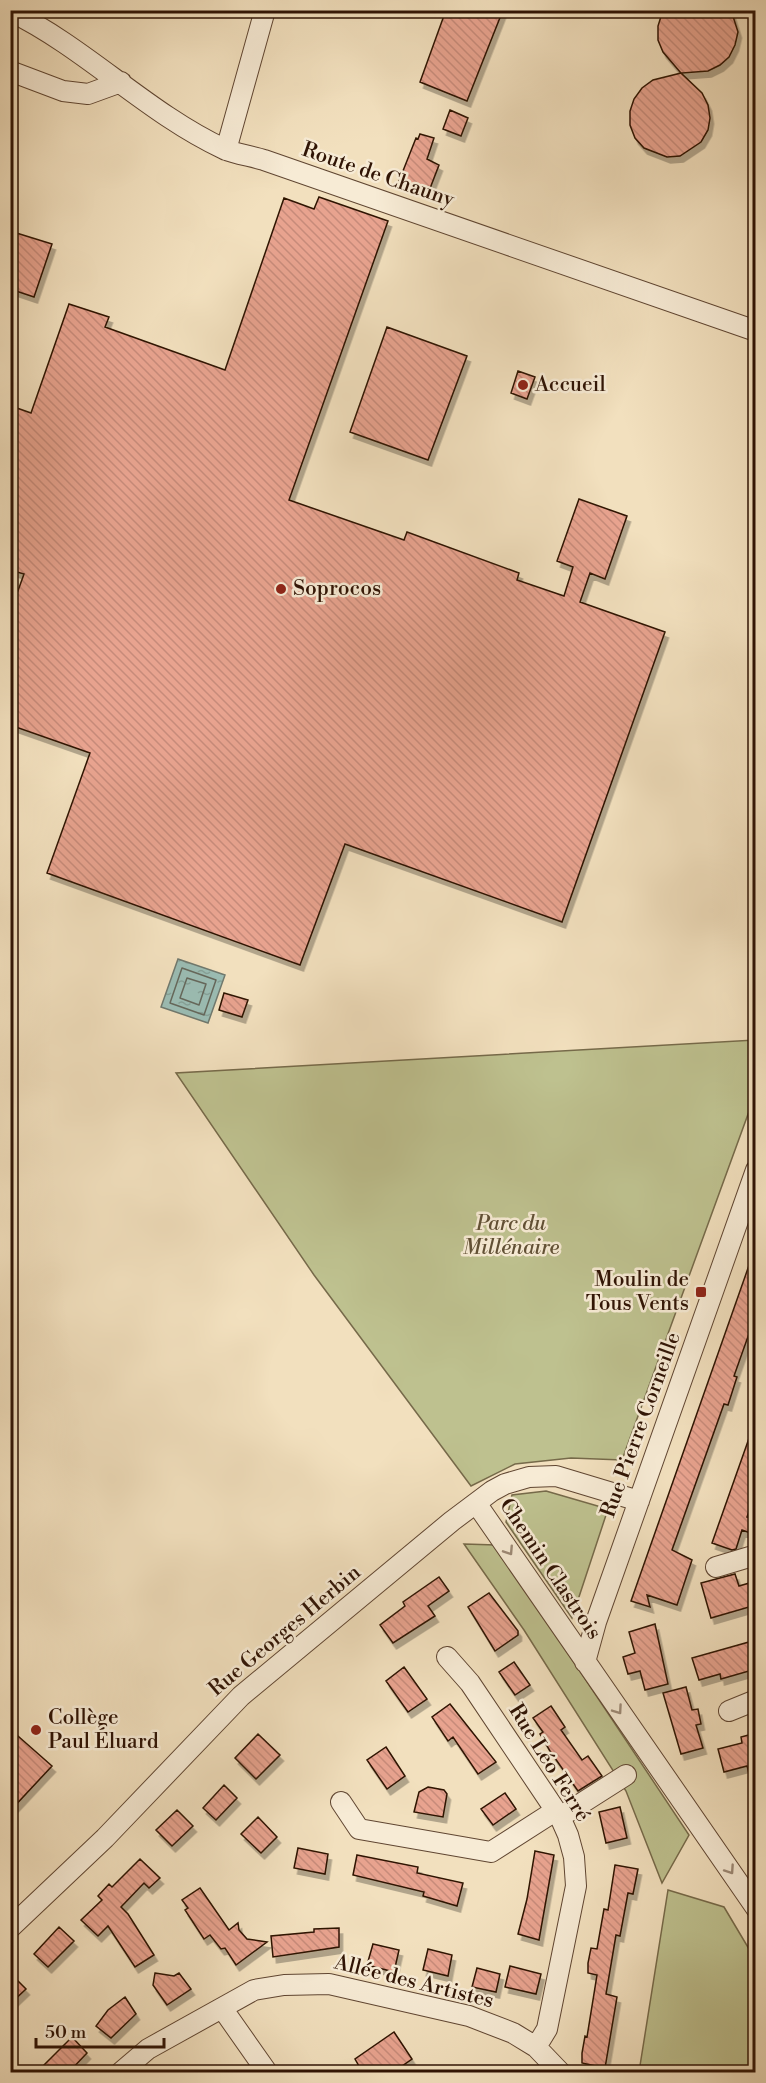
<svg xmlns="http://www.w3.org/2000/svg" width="766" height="2083" viewBox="0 0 766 2083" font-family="'Libre Bodoni',serif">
<defs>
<pattern id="water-ripples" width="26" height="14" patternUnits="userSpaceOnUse" patternTransform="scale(1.5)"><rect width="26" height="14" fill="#9bbdb4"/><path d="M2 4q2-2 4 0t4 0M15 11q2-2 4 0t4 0" fill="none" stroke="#86a299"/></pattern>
<pattern id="building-back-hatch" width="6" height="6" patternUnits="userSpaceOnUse" patternTransform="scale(1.5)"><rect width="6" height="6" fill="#e8a38f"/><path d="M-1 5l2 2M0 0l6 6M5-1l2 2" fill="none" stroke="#c78b7a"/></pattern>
<filter id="shadow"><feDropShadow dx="3.5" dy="6" stdDeviation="0" flood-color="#0004"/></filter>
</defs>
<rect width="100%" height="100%" fill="#f2e0be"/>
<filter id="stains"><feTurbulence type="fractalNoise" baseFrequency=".00333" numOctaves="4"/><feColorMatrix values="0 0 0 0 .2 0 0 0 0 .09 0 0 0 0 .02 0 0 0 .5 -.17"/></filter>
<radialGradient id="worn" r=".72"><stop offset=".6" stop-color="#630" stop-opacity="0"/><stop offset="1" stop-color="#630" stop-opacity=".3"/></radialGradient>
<path fill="#bec18f" stroke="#766a4a" stroke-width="1.5" d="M755,1040v55l-133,365 -51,-2 -56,6 -44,22 -157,-211 -138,-202z
M546,1491l62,18 -36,109 -66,-96 6,-27z
M464,1544l32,1 193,290 -27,48 -36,-92 -102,-161z
M668,1890l56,17 31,52v113h-116z"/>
<path fill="url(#water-ripples)" stroke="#70796e" stroke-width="1.5" d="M178,959l47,16 -17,48 -47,-16z"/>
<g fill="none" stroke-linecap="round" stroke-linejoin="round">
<path stroke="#65685c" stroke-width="1.5" d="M182,968l34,12 -12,35 -34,-12z
M187,978l19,6 -7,21 -19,-7z"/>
</g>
<path fill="url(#building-back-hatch)" stroke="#2f1304" stroke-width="1.5" filter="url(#shadow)" d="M446,10h57l-36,91 -47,-19z
M663,10h68l7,22 -3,13 -6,12 -9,8 -12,6 -27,2 21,20 6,12 2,13 -2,12 -7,12 -21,14 -13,1 -23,-9 -9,-10 -5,-13v-14l4,-12 8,-11 11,-8 28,-7 -18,-21 -5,-12v-14z
M450,110l18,8 -7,18 -18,-7z
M420,134l14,4 -7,21 12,6 -10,26 -30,-10 17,-43 2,1z
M319,197l69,24 -99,279 115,40 3,-8 112,41 -2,7 47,16 9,-29 -16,-6 22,-62 48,17 -22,63 -15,-6 -10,29 85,30 -103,290 -217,-78 -45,121 -253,-92 43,-120 -80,-28v-112l14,-39 -14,-4v-151l4,-12 17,6 38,-109 40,13 -4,10 120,43 59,-172 30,11z
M10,231l42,13 -18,53 -24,-8v-22l5,-14 -5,-1z
M387,327l80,29 -39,104 -78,-28z
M518,371l17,6 -8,22 -16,-6z
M224,993l24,7 -6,17 -23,-7z
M753,1254l3,60 -22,62 3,1 -9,28 -4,-1 -52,146 20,10 -15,45 -30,-10 3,12 -19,-6z
M753,1427l3,66 -9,24 9,3v15l-14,-5 -6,19 -4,1 -20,-7z
M735,1574l4,12 17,-5v24l-45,13 -10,-35z
M439,1577l10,14 -21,15 7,10 -42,27 -13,-18 25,-19 -2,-4z
M489,1593l29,38v4l-23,16 -27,-44z
M655,1624l13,60 -23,6 -5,-19 -12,3 -5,-17 12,-4 -6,-21z
M749,1642l1,3 6,-2v26l-35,10 -1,-5 -21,6 -7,-22z
M514,1662l16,23 -15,10 -16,-23z
M404,1667l23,32 -19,13 -22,-31z
M686,1687l6,23 6,-1 3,15 -5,1 7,23 -22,6 -18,-61z
M450,1704l46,58 -18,12 -25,-37 -5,4 -16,-24z
M551,1706l14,21 -4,3 21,30 6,-4 14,20 -24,15 -28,-40 -10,-17 3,-2 -10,-14z
M10,1729l42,37 -42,45z
M756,1733v44h-6l-3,-11 -23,6 -6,-23 24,-6 -1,-6z
M258,1734l22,21 -24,24 -21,-21z
M386,1747l19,29 -18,13 -20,-29z
M224,1785l13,13 -21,22 -13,-12z
M428,1787l16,3 3,4 -4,23 -29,-5 5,-20z
M505,1793l11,16 -23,16 -12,-16z
M620,1807l7,31 -21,5 -7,-31z
M177,1810l16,16 -21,20 -16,-16z
M258,1817l19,20 -16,16 -20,-19z
M298,1848l30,6 -3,20 -31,-6z
M535,1851l19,4 -15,85 -21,-6 9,-35z
M357,1855l61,12 -1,6 46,10 -6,23 -34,-10 1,-4 -71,-17z
M140,1859l20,19 -11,10 -5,-5 -23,24 7,7 26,41 -19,12 -27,-41 -10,10 -17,-16 21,-20 -4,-4 11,-12 3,3z
M615,1865l23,4 -5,25 -5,-1 -8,43 -4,-1 -10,59 11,3 -12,71 -23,-5v-10l3,-17 2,1 10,-62 -9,-2v-10l3,-15 6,1 7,-40 4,1z
M200,1888l29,42 9,-7 1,7 8,9 20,3 -31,23 -11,-17 -4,1 -11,-14 -6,4 -19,-29 3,-2 -6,-8z
M59,1927l15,14 -26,26 -14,-13z
M339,1928v19l-66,10 -2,-21 43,-4v-3z
M373,1944l26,6 -5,22 -27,-7z
M428,1949l24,6 -4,21 -25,-6z
M510,1966l31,8 -5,20 -31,-7z
M477,1968l23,6 -4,18 -24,-5z
M10,1973l16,16 -16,15z
M155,1973l19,3 5,-3 12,16 -24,16 -14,-20z
M125,1997l11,17 -25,24 -15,-12 12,-16z
M394,2032l18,27 -20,14h-29l-8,-14z
M72,2037l15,16 -19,20h-32z"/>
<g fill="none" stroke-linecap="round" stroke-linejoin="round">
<defs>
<path id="minor" d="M10,11c76,37 137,102 214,138 12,5 27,7 40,11l492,171
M10,71l53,20 25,3 33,-12
M226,150l39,-140
M476,1503l280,405
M716,1567l40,-12
M447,1657l23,26 90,134 8,18 6,22 2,29 -29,143 -11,18
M585,1662l11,-40 160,-452
M729,1711l27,-11
M341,1802l18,27 132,23 64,-41
M560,1817l66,-42
M10,1928l95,-90 136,-142 211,-175 40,-30 13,-7 24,-7 27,-1 83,25
M222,2008l45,64
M121,2072l27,-23 106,-59 30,-5 45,-1 140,32 44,17 23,14 24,25"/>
</defs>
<use href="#minor" stroke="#604632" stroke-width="22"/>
<use href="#minor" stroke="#f7ebd5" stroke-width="20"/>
</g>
<defs><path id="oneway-chevron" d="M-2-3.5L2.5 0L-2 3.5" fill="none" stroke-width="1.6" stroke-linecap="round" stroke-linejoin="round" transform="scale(1.5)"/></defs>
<g stroke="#9d8a77">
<use href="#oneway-chevron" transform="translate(509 1551) rotate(57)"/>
<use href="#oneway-chevron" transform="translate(618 1710) rotate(55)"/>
<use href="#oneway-chevron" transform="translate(730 1870) rotate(56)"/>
</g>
<g fill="#8f2418" stroke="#f7ebd5" stroke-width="2">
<circle cx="523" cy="385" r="6"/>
<circle cx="281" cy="589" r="6"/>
<rect x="695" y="1286" width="12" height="12" rx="3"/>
<circle cx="36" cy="1730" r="6"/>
</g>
<g text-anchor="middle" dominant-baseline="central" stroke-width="5" stroke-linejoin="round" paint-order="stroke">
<g font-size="21" fill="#2f1304" stroke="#f7ebd5">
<text transform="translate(378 175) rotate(19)">Route de Chauny</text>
<text transform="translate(641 1425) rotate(-70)">Rue Pierre Corneille</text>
<text transform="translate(550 1569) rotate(56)">Chemin Clastrois</text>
<text transform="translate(285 1631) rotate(-40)">Rue Georges Herbin</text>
<text transform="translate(549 1763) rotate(58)">Rue Léo Ferré</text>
<text transform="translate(414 1982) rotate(14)">Allée des Artistes</text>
</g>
<g font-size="21" fill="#2f1304" stroke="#f7ebd5" text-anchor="start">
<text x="535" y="385">Accueil</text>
<text x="293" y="589">Soprocos</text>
<text x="689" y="1280" text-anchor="end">Moulin de<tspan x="689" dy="24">Tous Vents</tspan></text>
<text x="48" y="1718">Collège<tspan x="48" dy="24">Paul Éluard</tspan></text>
</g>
<g font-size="21" font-style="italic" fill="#615035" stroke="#f7ebd5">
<text x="511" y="1224">Parc du<tspan x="511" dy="24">Millénaire</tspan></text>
</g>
</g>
<rect width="766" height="2083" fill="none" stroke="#f2e0be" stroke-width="36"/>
<rect x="12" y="12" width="742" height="2059" fill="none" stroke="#2f1304" stroke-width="3"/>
<rect x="18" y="18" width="730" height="2047" fill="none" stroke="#2f1304" stroke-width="1.5"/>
<path d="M36 2038v9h128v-9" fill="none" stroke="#2f1304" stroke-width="3"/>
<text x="45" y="2038" font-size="18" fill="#2f1304" stroke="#f7ebd5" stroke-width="4.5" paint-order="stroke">50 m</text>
<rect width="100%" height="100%" filter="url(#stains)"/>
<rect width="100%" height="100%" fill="url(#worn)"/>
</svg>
